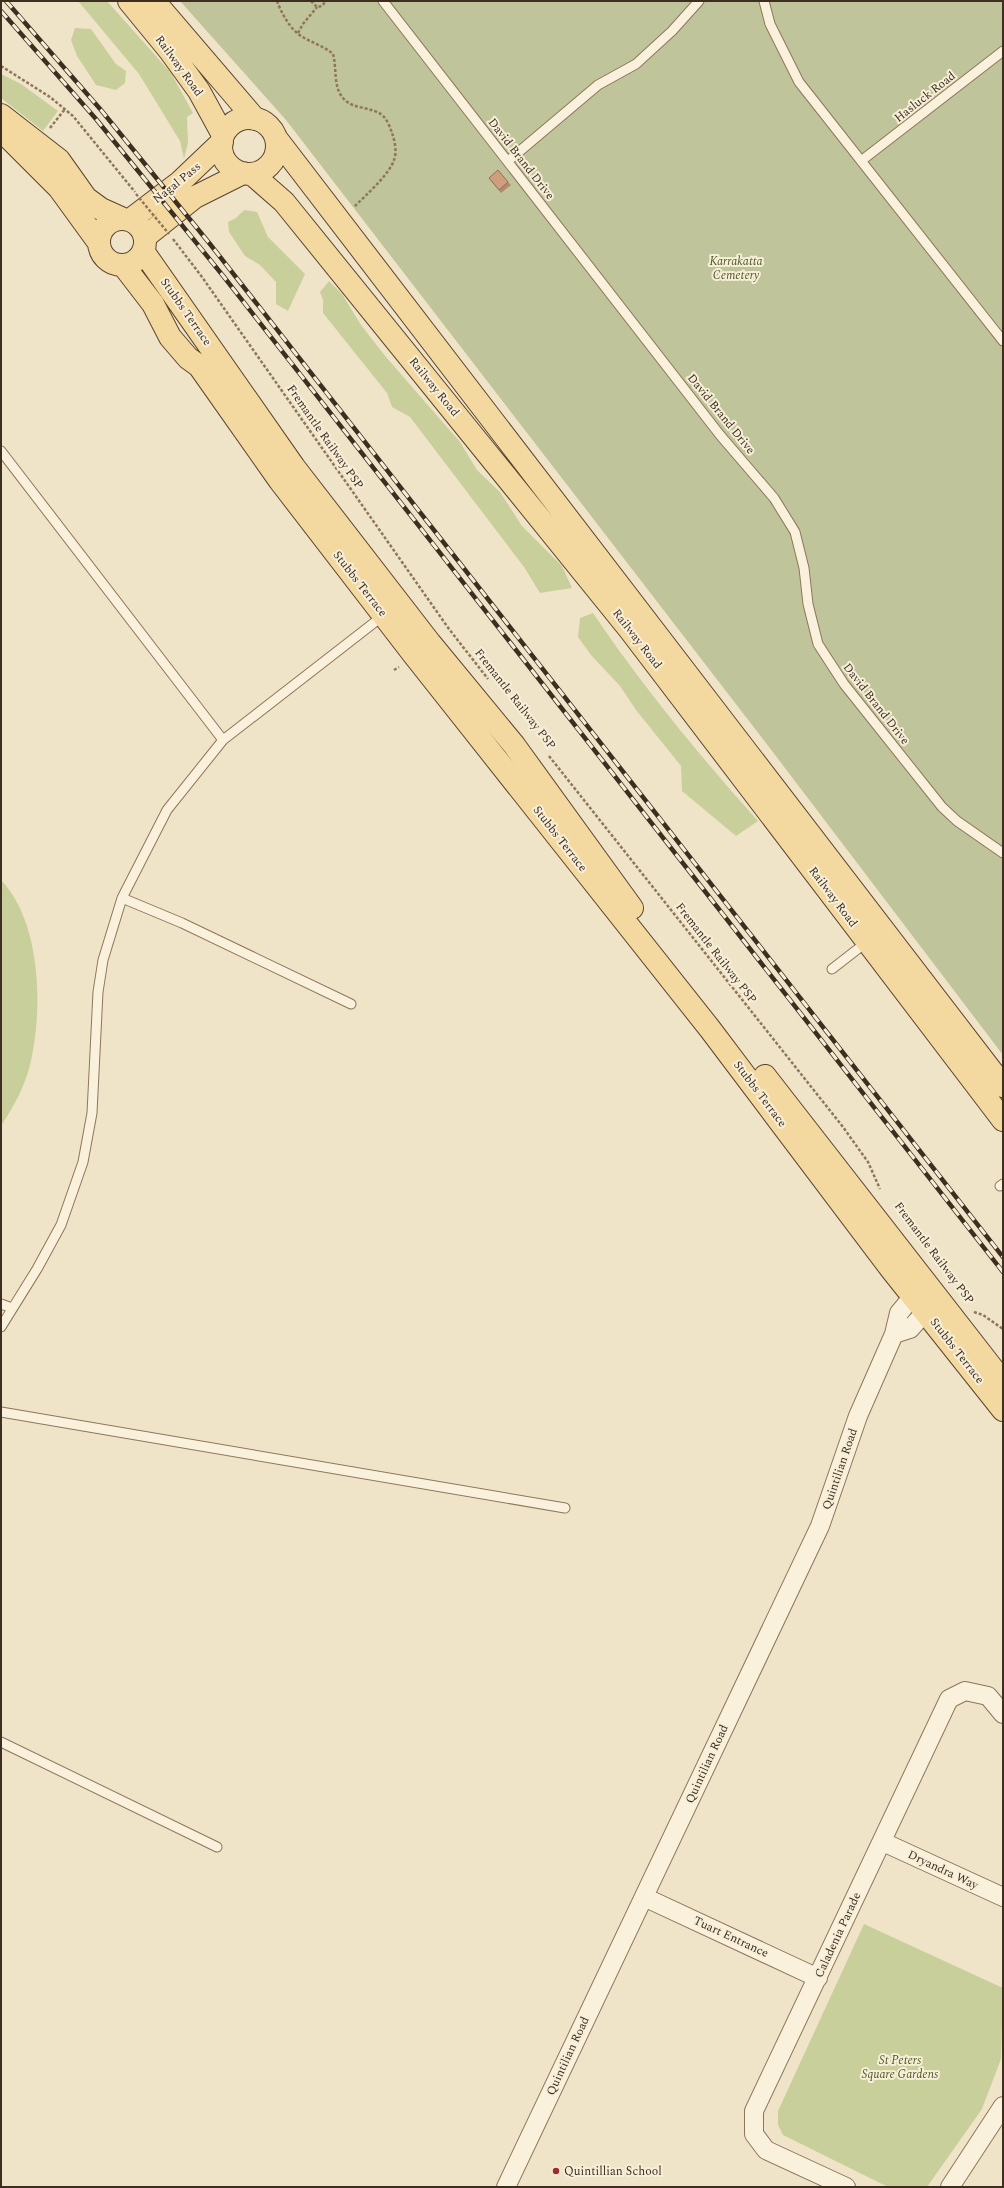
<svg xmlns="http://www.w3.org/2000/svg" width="1004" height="2188" viewBox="0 0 1004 2188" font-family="Spectral,serif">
<rect width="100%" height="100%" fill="#f0e4c8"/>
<path fill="#c9cf9b" d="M78,1h29l64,72 22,40 -6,4 1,26 -4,16 -4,-18 -41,-67z
M75,28l16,1 25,35 10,7 -1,12 -9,7 -20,-5 -19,-29 -6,-16z
M1,74l20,10 37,27 -15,20 -42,-33z
M244,210l13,2 11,25 37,37 -17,37 -12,-7v-22l-16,-17 -15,-9 -16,-24 -1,-10 8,-4z
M329,281l13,13 19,31 25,32 74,85 17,28 23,22 22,34 40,40 10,22 -32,5 -16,-26 -114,-150 -18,-10 -5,-14 -64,-80v-13l-3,-8z
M593,613c50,74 106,142 165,208l-22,15 -54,-45 -1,-25 -45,-56 -16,-24 -29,-31 -13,-18 2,-19z
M1,880c41,43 42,131 29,185 -5,21 -17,43 -29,61z
M864,1924l139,64 -2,71 -19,50 -55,78h-39l-105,-52 -5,-10v-14z"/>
<path fill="#bfc49a" d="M180,1h823v1054l-237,-312 -480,-623z"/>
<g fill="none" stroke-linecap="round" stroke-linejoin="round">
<defs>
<path id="service" d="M383,1l337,434 54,63 21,34 9,36 4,36 10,40 26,40 98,123 15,14 46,32
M764,1l6,23 29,58 204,259
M508,161l90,-76 38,-21 36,-33 27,-30
M861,161l142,-110
M1,451l222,289
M122,898l60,25 169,81
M832,969l36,-28
M1000,1186l3,-2
M1,1304l11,4
M1,1327l36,-58 24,-44 22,-63 9,-49 6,-121 5,-32 19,-62 45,-88 56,-70 161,-125
M1,1412l564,96
M1,1742l216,105"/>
<path id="minor" d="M894,1334l16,-5 24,-27
M883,1842l120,55
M644,1897l174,81
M506,2187l314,-661 38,-110 36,-82 5,-21 15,-18 8,-6
M846,2187l-80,-37 -12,-16v-23l195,-412 16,-8 23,5 15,18
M950,2187l53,-81"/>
<path id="primary" d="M129,1l41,50 29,40 24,44
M154,1l101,118
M1,115l58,45 27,38 15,11 20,9
M221 146a28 28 0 1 1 56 0a28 28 0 1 1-56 0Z
M6,135l53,53 40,55
M276,138l727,948
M252,174l32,28 346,428 373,490
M99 242a23 23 0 1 1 46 0a23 23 0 1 1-46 0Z
M130,220l50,-38 42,-40
M145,237l50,-40 48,-24
M143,251l151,216 136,176 84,102 118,163
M123,265l30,39 17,33 18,21 11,8 81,115 134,174 296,374 181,240 112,141
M765,1076l238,306"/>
</defs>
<use href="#service" stroke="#8d765c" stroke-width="11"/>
<use href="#minor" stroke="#8d765c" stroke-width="20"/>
<use href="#primary" stroke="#5b4430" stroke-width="24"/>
<path stroke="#8d765c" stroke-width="2.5" stroke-dasharray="3 2" stroke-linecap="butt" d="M277,1c4,11 11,24 20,32 11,9 26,12 36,21 4,14 0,33 10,44 10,12 27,8 39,17 5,4 8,12 10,18 3,8 5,20 2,27 -5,15 -29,36 -40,47
M311,1l6,6 5,-1 4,-5
M298,33l5,-9 14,-17
M1,66l49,31 23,19 62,76
M50,128l15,-19
M173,239l29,38 247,352 39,50
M394,670l5,-3
M549,756l294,371 25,35 12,27
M974,1312l9,3 20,14"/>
<use href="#service" stroke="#faf1dc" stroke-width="9"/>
<use href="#minor" stroke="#faf1dc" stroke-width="18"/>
<use href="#primary" stroke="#f3d9a0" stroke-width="22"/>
<defs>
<path id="rail" d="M6,1l95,109 109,134 793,1013
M1,11l95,108 128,158 779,995"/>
</defs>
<use href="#rail" stroke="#3d2e20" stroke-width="4.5"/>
<use href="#rail" stroke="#f7eed8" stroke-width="3" stroke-dasharray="9" stroke-linecap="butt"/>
<path stroke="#8d765c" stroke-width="2.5" stroke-dasharray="3 2" stroke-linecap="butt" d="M136,194l33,40"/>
</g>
<path fill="#b2896c" d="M489,178l19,4 3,3 -10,8z"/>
<path fill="#cf9f7d" stroke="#916f58" d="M498,170l10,12 -9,8 -10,-12z"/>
<circle fill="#9e2a2b" stroke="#f7eed8" stroke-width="1.5" cx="556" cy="2171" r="4"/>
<g text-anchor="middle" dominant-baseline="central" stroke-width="4" stroke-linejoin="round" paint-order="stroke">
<g font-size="12" fill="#3d2e20" stroke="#f7eed8">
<text transform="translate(179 66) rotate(54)">Railway Road</text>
<text transform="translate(925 97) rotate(-38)">Hasluck Road</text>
<text transform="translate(521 159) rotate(52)">David Brand Drive</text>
<text transform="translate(177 183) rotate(-39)">Nagal Pass</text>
<text transform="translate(186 312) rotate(55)">Stubbs Terrace</text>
<text transform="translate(434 387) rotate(51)">Railway Road</text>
<text transform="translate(721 414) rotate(51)">David Brand Drive</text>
<text transform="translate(325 437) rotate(55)">Fremantle Railway PSP</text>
<text transform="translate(360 584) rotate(52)">Stubbs Terrace</text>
<text transform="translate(637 639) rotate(52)">Railway Road</text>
<text transform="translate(515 699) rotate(52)">Fremantle Railway PSP</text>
<text transform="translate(876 704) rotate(52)">David Brand Drive</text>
<text transform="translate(560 839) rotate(52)">Stubbs Terrace</text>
<text transform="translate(833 897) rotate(53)">Railway Road</text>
<text transform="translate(716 953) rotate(52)">Fremantle Railway PSP</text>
<text transform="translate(760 1094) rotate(53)">Stubbs Terrace</text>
<text transform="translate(934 1253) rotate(53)">Fremantle Railway PSP</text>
<text transform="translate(957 1351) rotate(52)">Stubbs Terrace</text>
<text transform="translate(840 1469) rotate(-71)">Quintilian Road</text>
<text transform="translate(707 1764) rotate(-65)">Quintilian Road</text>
<text transform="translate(943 1870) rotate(25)">Dryandra Way</text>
<text transform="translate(838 1935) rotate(-65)">Caladenia Parade</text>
<text transform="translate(731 1937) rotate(25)">Tuart Entrance</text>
<text transform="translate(568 2056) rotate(-65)">Quintilian Road</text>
</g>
<g font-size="12" font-style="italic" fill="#4d5a26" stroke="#f7eed8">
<text x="736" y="261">Karrakatta<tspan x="736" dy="14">Cemetery</tspan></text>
<text x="900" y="2060">St Peters<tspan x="900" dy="14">Square Gardens</tspan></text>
</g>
<g font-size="12" fill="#3d2e20" stroke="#f7eed8" text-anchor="start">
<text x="564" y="2171">Quintillian School</text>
</g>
</g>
<rect width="1004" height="2188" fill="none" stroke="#3d2e20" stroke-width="4"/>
</svg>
